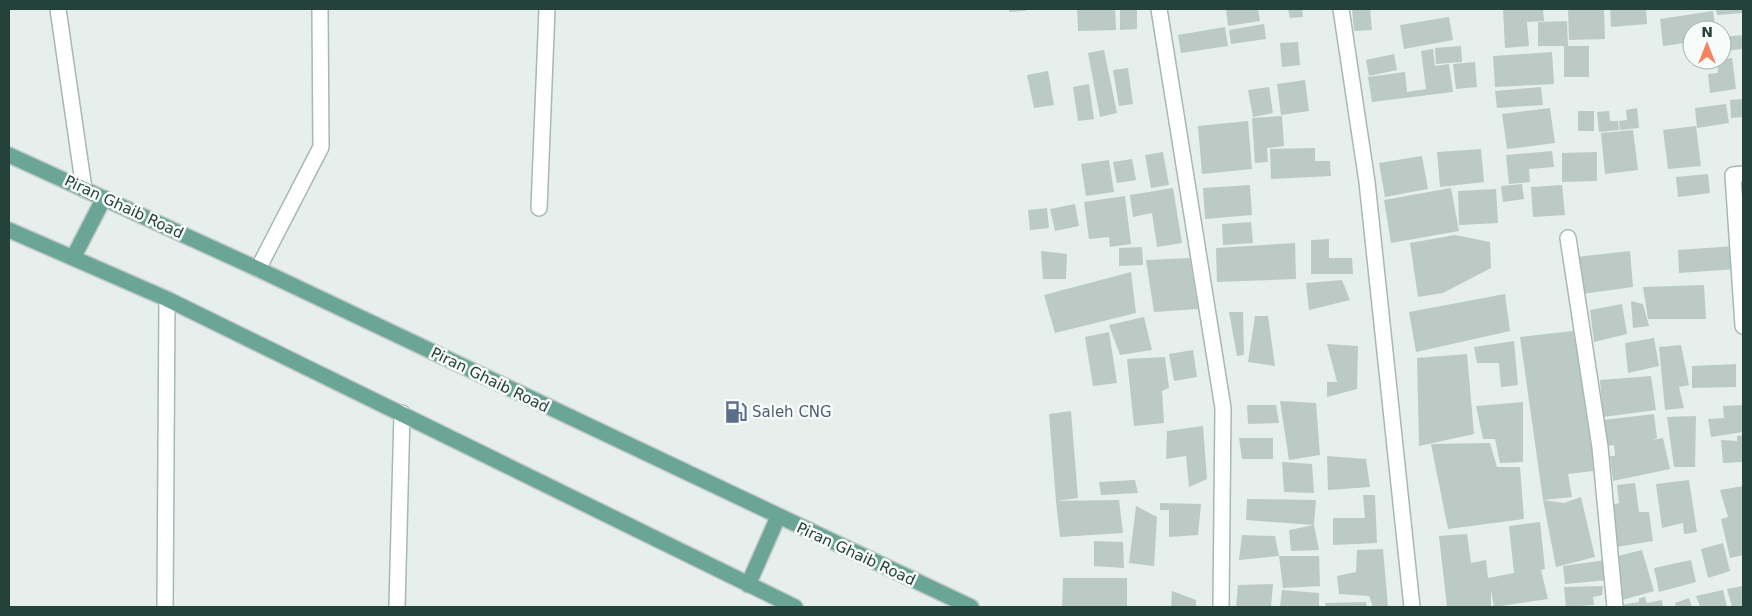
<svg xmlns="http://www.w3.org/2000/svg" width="1752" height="616" viewBox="0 0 1752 616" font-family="'DejaVu Sans',sans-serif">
<rect width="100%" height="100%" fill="#e6efeb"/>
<path fill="#bbcac4" d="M1009,9h16l1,2 -17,1z
M1077,9h38l1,21 -38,1z
M1120,9h17v20l-17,1z
M1226,9h32l2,12 -32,5z
M1288,9h14l1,8 -13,1z
M1352,9h18l2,21 -18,1z
M1503,9h40l1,12 -17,1 2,24 -24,2z
M1568,9h36l1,30 -36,1z
M1610,9h36l1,15 -36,3z
M1716,9h27v4l-26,2z
M1713,11l3,19h-24v12l-29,4 -3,-27z
M1449,17l4,23 -49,9 -4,-24z
M1567,21l1,25h21v31h-25v-31h-26v-24z
M1264,24l2,15 -35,5 -2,-14z
M1225,27l3,19 -47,7 -3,-18z
M1743,35v14l-21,2v-14z
M1298,42l2,23 -18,2 -2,-24z
M1461,46l1,16 -26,2 -1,-16z
M1433,49l2,17 14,-2 4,28 -81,10 -4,-25 37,-5 2,20 19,-3 -5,-38z
M1104,50l13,63 -17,4 -12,-64z
M1552,52l2,32 -59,3 -2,-31z
M1394,54l3,16 -28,6 -3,-16z
M1732,58l4,31 -26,4 -2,-19 10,-1 -1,-13z
M1475,62l2,25 -21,2 -3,-25z
M1128,68l5,36 -14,2 -6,-36z
M1048,71l6,34 -20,3 -7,-33z
M1305,80l4,31 -28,4 -4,-31z
M1089,84l5,35 -16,2 -5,-34z
M1269,87l4,26 -20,4 -5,-27z
M1541,87l2,18 -46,3 -2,-17z
M1743,99v18l-12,1 -1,-18z
M1726,104l3,19 -32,5 -2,-20z
M1550,108l5,35 -48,6 -5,-35z
M1637,108l2,20 -19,2 -1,-9 8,-1 -1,-10z
M1578,111h16v20h-16z
M1609,111l1,10h8l1,9 -20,2 -2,-20z
M1282,116l2,30 -17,2 1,14 -13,1 -3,-45z
M1248,121l4,48 -50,5 -4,-48z
M1696,126l5,40 -33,3 -5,-39z
M1633,130l5,40 -33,4 -4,-41z
M1315,148v13h15l1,15 -60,3 -1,-30z
M1481,149l3,33 -44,5 -3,-35z
M1552,151l2,16 -25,2 1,13 -21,2 -3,-29z
M1163,152l6,33 -18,3 -6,-33z
M1597,152v29l-35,1v-29z
M1422,156l6,33 -43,8 -6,-34z
M1132,159l4,21 -19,3 -4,-21z
M1109,160l5,32 -28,4 -5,-32z
M1708,174l2,19 -32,4 -2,-20z
M1522,184l2,15 -21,3 -2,-16z
M1250,185l2,30 -47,4 -2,-31z
M1562,185l3,30 -32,2 -2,-30z
M1173,188l9,55 -25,4 -5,-34 -19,4 -3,-22z
M1451,188l8,43 -68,12 -7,-43z
M1496,189l2,34 -39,2 -1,-34z
M1125,196l6,48 -21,3 -1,-10 -20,2 -5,-37z
M1075,204l4,22 -24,5 -5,-22z
M1047,208l2,20 -19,2 -2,-20z
M1251,222l2,21 -30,2 -1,-21z
M1455,235l35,7 1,26 -48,25 -25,4 -8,-54z
M1329,239v19h23l1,16h-42v-34z
M1295,243l1,36 -79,3 -1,-34z
M1735,246l3,23 -59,4 -1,-23z
M1142,247l1,18 -24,1v-18z
M1041,251l26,3 -1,25h-23z
M1630,251l3,36 -51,7 -6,-37z
M1190,258l8,51 -44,3 -8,-52z
M1131,272l5,41 -81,20 -11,-38z
M1342,280l8,20 -41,10 -3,-27z
M1704,285l2,34h-58l-5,-32z
M1505,294l5,37 -94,21 -7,-40z
M1631,301l12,3 6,22 -16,2z
M1622,304l5,30 -33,8 -4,-32z
M1229,312h14l1,43 -7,1z
M1255,316h13l7,50 -27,-4z
M1144,317l8,33 -32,5 -11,-30z
M1573,331l9,45 10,69 1,26 -25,3 4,23 -29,3 -23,-163z
M1109,332l8,51 -24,3 -8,-49z
M1654,338l5,28 -31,7 -3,-30z
M1514,341l4,44 -17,2 -2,-24h-22l-3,-16z
M1327,344l31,2 -1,43 -30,8v-15h10z
M1681,345l8,40 -10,2 5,21 -19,2 -6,-63z
M1193,350l4,27 -23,4 -5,-27z
M1467,354l7,80 -55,12 -2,-88z
M1165,357l4,31 -7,3 2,32 -30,3 -7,-67z
M1736,364v23l-44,1v-22z
M1651,376l5,34 -53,7 -3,-37z
M1280,401l36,2 4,52 -31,5z
M1523,402v60l-23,1 -5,-24h-12l-7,-33z
M1247,405h29l3,18 -31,1z
M1743,405v27l-32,5 -3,-18 16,-1 -1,-12z
M1071,411l7,87 -22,3 -7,-87z
M1654,414l3,24 -5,2 11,-2 7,31 -57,12 -3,-25h5l-1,-11 -9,1 -2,-26z
M1696,416l-1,51h-21l-7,-50z
M1203,426l4,53 -18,8 -3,-31 -20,3 1,-28z
M1743,435v27l-20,1 -2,-23 16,1v-5z
M1239,438h34v21h-31z
M1490,443l7,24h23l4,52 -76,10 -17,-85z
M1327,456l39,3 4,28 -42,3z
M1282,462l30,2 2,29 -30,-1z
M1135,480l3,13 -37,2 -2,-13z
M1689,480l8,52 -13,2 -1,-11 -21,5 -6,-44z
M1635,483l4,29h10l4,29 -37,6 -6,-41 9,-3 -2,-18z
M1743,486v69l-13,3 -9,-39 7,-2 -8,-27z
M1363,495h12l2,48 -44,2v-27h32z
M1581,497l14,60 -39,10 -13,-67 21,3z
M1247,499l69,1 -2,25 -68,-5z
M1119,500l4,33 -63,4 -4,-36z
M1160,503l41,1 -3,31 -29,2v-27h-9z
M1136,506l21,11 -3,49 -25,-3z
M1540,522l5,47 -4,1 7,29 -54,8 -3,-17v17h-44l-8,-71 28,-2 4,29 15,-3 2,18 26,-5 -5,-47z
M1314,525l5,25 -28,1 -2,-21z
M1242,535l33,1 4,20 -40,4z
M1094,541l29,1 1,26 -30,-2z
M1723,543l7,28 -22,7 -7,-29z
M1383,549l5,58h-15l-4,-11 -30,-2 -2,-18 19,-4 1,-22z
M1642,550l12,41 -35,10 -5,-44z
M1279,556h40l1,30 -37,2z
M1606,560l2,20 -43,4 -2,-18z
M1691,560l5,22 -37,10 -5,-24z
M1063,578h64v29h-65z
M1273,584l-2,23h-35l2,-22z
M1603,586l-1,9 -9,2 1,8 -28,2 -2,-20z
M1743,586v21h-11l-5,-18z
M1282,590l37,3v14h-39z
M1723,590l4,17h-27l-4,-11z
M1172,591l24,9v7h-25z
M1645,597l2,6 15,-3 1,7h-43v-2l19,-3v-4z
M1689,598l3,9h-16l-1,-4z
M1366,602l1,5h-41l-1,-4z"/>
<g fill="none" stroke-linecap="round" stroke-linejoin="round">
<defs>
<path id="minor" d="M58,9l26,180
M1159,9l64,399 -2,199
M1341,9l26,173 45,425
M1743,174l-10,1 10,151
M539,208l8,-199
M1568,238l32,209 15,160
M258,269l63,-122 -1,-138
M165,607l2,-308
M397,607l5,-194"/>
<path id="major" d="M9,155l249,114 713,338
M9,230l158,69 628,308
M73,258l31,-60
M748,585l30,-68"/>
</defs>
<use href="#minor" stroke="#a8b8b2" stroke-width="18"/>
<use href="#major" stroke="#c2cac8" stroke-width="18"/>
<use href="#minor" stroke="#fff" stroke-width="15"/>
<use href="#major" stroke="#6aa596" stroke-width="15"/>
</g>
<defs>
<symbol id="fuel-bare" viewBox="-9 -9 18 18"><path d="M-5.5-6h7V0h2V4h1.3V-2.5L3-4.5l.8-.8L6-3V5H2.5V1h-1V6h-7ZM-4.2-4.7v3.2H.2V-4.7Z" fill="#5c6f8a" stroke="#f7fbf9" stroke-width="2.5" paint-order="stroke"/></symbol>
</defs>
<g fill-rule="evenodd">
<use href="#fuel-bare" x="720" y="396" width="32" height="32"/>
</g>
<g text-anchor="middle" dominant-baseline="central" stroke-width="5" stroke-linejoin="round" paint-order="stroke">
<g font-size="15" fill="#24423a" stroke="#f7fbf9">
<text transform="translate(124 207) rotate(25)">Piran Ghaib Road</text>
<text transform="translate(490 380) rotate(26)">Piran Ghaib Road</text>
<text transform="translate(856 554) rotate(25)">Piran Ghaib Road</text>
</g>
<g font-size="15" fill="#4e5e75" stroke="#f7fbf9" text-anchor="start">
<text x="752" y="412">Saleh CNG</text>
</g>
</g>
<rect width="1752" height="616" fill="none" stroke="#24423a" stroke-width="20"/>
<g transform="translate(1707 45)"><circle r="24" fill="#f7fbf9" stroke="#a3b1ad"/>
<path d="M0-4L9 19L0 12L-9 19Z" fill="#f4845f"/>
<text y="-8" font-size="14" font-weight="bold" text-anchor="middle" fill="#24423a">N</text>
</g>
</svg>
